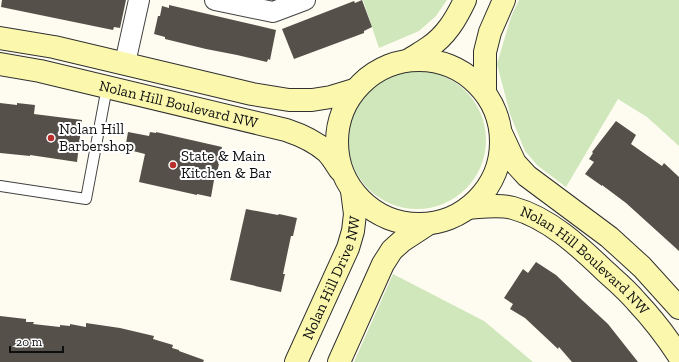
<svg xmlns="http://www.w3.org/2000/svg" width="679" height="362" viewBox="0 0 679 362" font-family="'Zilla Slab',serif">
<rect width="100%" height="100%" fill="#fefcf0"/>
<path fill="#cfe7ba" d="M363,0h84l-11,16 -17,15 -40,17z
M519,0h160v146l-32,-29 -29,-18 -52,88 -28,-21 -13,-15 -15,-37 -13,-50 14,-47z
M348 140a69 69 0 1 1 138 0a69 69 0 1 1-138 0Z
M393,274l91,47 49,41h-179z"/>
<path fill="#56504b" d="M2,0h124l-6,28 -6,-1 -1,3 -112,-23z
M362,0l10,27 -8,4v2l-70,26 -12,-30 72,-28 1,2z
M169,5l107,25 -6,30 -2,-1 -1,3 -30,-7 -31,-6 -41,-10v-2l-11,-3 4,-18h2l2,-10 7,2z
M0,103l17,2v-2l18,2 -1,9 48,6 -5,42 -47,-7v1l-30,-3z
M616,121l20,14 -5,9 31,22 2,-3 15,14v74l-53,-48 -24,-18v1l-17,-12 9,-12 -5,-3 4,-6 -1,-1z
M128,132l21,4 1,-4 6,1v-1l66,15 -4,17h1l-4,16h-1l-3,17 -14,-3v1l-58,-13 6,-28 -20,-5z
M246,209l32,6 1,-1 18,4 -4,18h-2l-8,38h2l-4,18 -51,-12z
M536,262l20,13 26,25 26,24 30,38h-66l-13,-15 -1,2 -33,-31 -15,-9 3,-5 -9,-6 19,-29 5,4z
M0,316l26,3v3h8l-1,2 27,3v-2l10,1v-2l16,3v-4l34,5 34,8 -1,3 20,6 -1,3 7,2v1l25,9 -1,2h-203z"/>
<g fill="none" stroke-linecap="round" stroke-linejoin="round">
<defs>
<path id="lane" d="M0,186l86,13 21,-112"/>
<path id="street" d="M215,0l58,12 32,-12
M125,63l14,-63"/>
<g id="secondary">
<path d="M0,38l54,9 198,47 37,6h23l19,-3 23,-7"/>
<circle cx="419" cy="142" r="82"/>
<path d="M409,60c6,-4 13,-8 19,-12 18,-12 28,-29 37,-48"/>
<path id="s1" d="M0,64l40,7 246,59c15,5 29,11 41,22 5,5 9,12 13,18"/>
<path d="M485,92v-40l5,-20 14,-32"/>
<path d="M501,133l14,30 12,13 82,61 33,30 37,41"/>
<path id="s2" d="M468,208c15,-1 30,-4 45,0 36,10 66,38 92,63 11,10 22,19 31,30 16,17 30,35 43,55"/>
<path id="s3" d="M296,362l52,-114 5,-17 2,-17 -3,-23"/>
<path d="M339,362l44,-98 9,-14 10,-9 26,-17"/>
</g>
</defs>
<use href="#lane" stroke="#414141" stroke-width="12"/>
<use href="#street" stroke="#414141" stroke-width="22"/>
<use href="#secondary" stroke="#303030" stroke-width="24"/>
<use href="#lane" stroke="#fff" stroke-width="10"/>
<use href="#street" stroke="#fff" stroke-width="20"/>
<use href="#secondary" stroke="#fbf8ae" stroke-width="22"/>
</g>
<g fill="#b82f2c" stroke="#fff" stroke-width="1.5">
<circle cx="51" cy="138" r="4"/>
<circle cx="173" cy="165" r="4"/>
</g>
<g text-anchor="middle" dominant-baseline="central" stroke-width="4" stroke-linejoin="round" paint-order="stroke">
<g font-size="15" fill="#0e0e0e" stroke="#fff">
<text stroke="none"><textPath href="#s1" startOffset="183">Nolan Hill Boulevard NW</textPath></text>
<text stroke="none"><textPath href="#s2" startOffset="135">Nolan Hill Boulevard NW</textPath></text>
<text stroke="none"><textPath href="#s3" startOffset="92">Nolan Hill Drive NW</textPath></text>
</g>
<g font-size="15" fill="#0e0e0e" stroke="#fff" text-anchor="start">
<text x="59" y="129">Nolan Hill<tspan x="59" dy="17">Barbershop</tspan></text>
<text x="181" y="156">State &amp; Main<tspan x="181" dy="17">Kitchen &amp; Bar</tspan></text>
</g>
</g>
<path d="M10 346v6h53v-6" fill="none" stroke="#0e0e0e" stroke-width="2"/>
<text x="16" y="346" font-size="12" fill="#0e0e0e" stroke="#ffffff" stroke-width="3" paint-order="stroke">20 m</text>
</svg>
